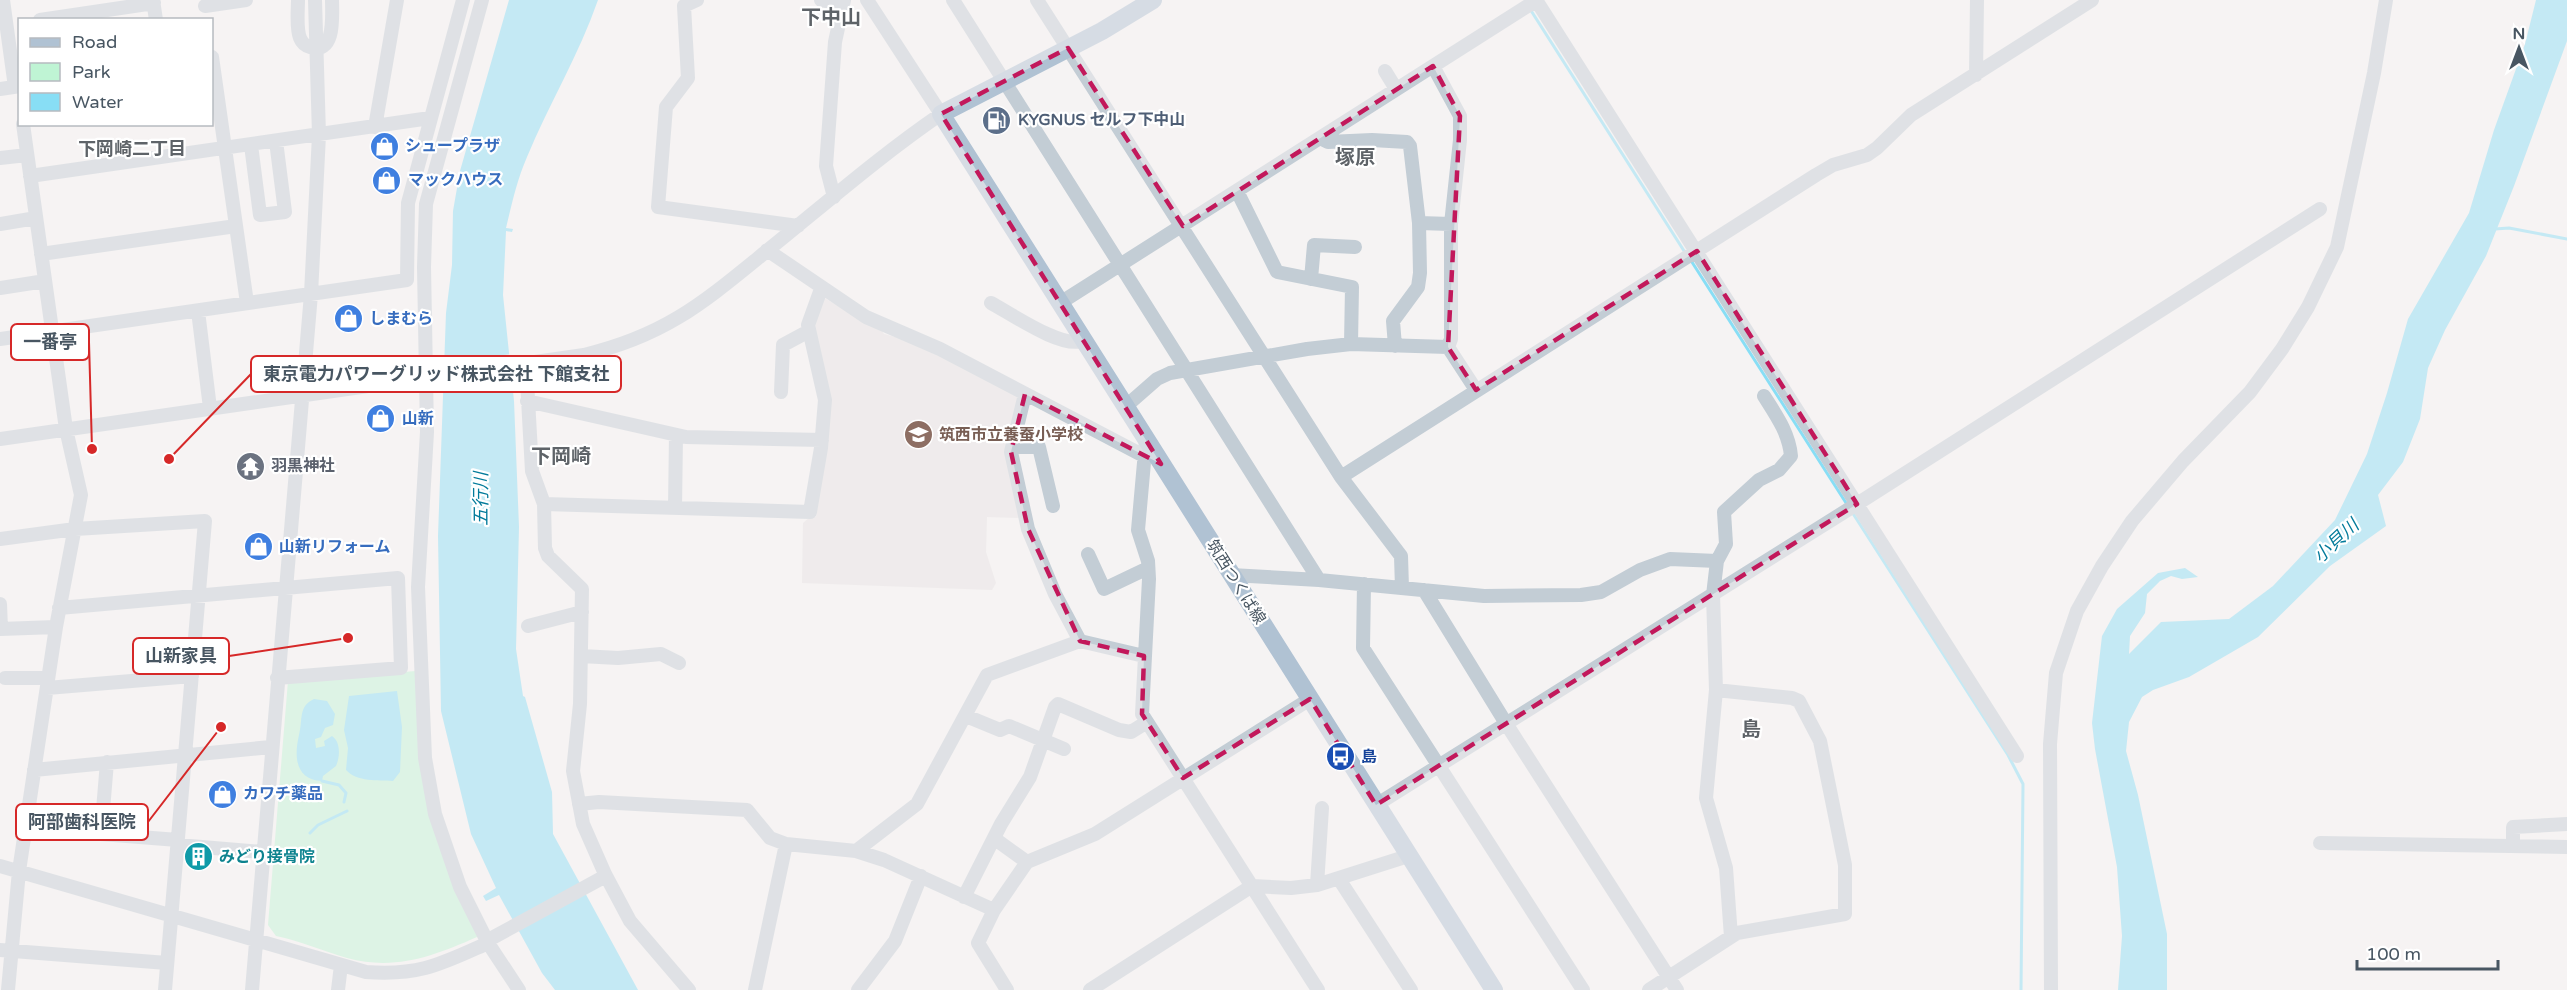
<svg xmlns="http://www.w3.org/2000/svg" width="2567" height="990" viewBox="0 0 2567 990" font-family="'Varela Round','Noto Sans JP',sans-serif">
<rect width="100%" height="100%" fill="#f5f3f3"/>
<path fill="#e6e3e4" d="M823,297l47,28 11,4 3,5 31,8 103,52 1,5 -7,26 10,93 -35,-1 -1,35 10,31 -4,7 -190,-7 1,-60 7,-6h6l10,-72 -13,-117z"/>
<path fill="#bff4d4" d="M416,671l6,86 56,173 -1,7c-43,19 -82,34 -130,21 -24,-7 -47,-17 -71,-22l-8,-11 20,-244z"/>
<path fill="#88def5" d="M509,0h89c-19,55 -49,104 -71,157 -10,23 -15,46 -21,71l7,1 -1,3 -6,-1 -3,64 11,106 5,126 -3,122 7,47 2,1 27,95 1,42 85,156h-83l-13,-17 -43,-78 -13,6 -3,-5 13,-8 -25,-54 -30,-123 -3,-175 8,-223 6,-48 1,-54 7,-40z
M2536,0h31v41l-53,145 -28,70 -41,74 -17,38 -8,51 -17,43 -25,33 8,31 -56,40 -72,71 -69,40 -36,13 -11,7 -13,25 -3,29 12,44 29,139v56h-49l4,-54 -5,-69 -22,-118 -3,-26 10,-87 15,-27 41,-36 27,-5 13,9 -16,2 -11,-3 -11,5 -13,13 -2,19 -15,23 -1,18 32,-32 68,-3 44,-33 62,-66 32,-66 20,-61 21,-74 61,-106 25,-83 31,-86z
M397,691l5,36 -2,45 -7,9c-15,-1 -36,1 -47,-11l2,-22 -4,-18 5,-34z
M314,699l13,2 8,13 -2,11 -8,3 -4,9 -6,2 1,9 9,-2 -1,-5 8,-5c9,6 8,21 4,30l-13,10 -1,5c-27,-1 -28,-25 -23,-46 4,-15 -1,-29 15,-36z"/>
<path fill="#f5f3f3" d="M511,354l3,24 -72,9 1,-24z"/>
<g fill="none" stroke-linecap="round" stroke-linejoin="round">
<path stroke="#88def5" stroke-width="3" d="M1530,9l156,245
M2495,229l14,-1 58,11
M1690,259l158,247
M1852,512l156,243 15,29 -2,206
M322,781l17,4 7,8 -2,9
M310,833l8,-8 29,-14"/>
<path stroke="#c3cdd5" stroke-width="14" d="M3,0l12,87
M153,0l3,20
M298,0c0,11 -2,28 2,38 2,5 6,8 10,9 26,8 22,-32 22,-47
M482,0l-56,204 -2,63 3,165 -9,155 7,171 10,56 25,73 28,56 31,47
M697,0l-13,6 4,72 -22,29 -8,100 140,19
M821,0l22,5
M953,0l366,580
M1037,0l304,477 60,79 1,32
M1536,0l481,756
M205,6l41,-6
M40,20l114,-17
M212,57l35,246
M1433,66l27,50v24l-9,84v115l-3,8
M1385,71l11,18
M1976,75l1,-75
M0,89l20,-3
M375,127l22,-127
M1320,138l8,4 44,-2 35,2 3,4 9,77 1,50 -2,14 -25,34 2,25
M251,145l9,70 25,-3 -9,-71
M0,158l27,-3
M30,176l400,-58
M1237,191l40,81 75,15 -1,57
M834,197l-8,-31 9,-124 9,-42
M1419,223l32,1
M0,224l36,-6
M767,250l99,67 74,32 204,107
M41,254l195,-28
M1311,279l3,-34 41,2
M0,288l45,-7
M991,303c19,10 74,48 92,37
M1060,303l477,-303
M198,311l12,97
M0,339l407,-59 1,-77 55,-203
M1448,347l28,43
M526,363l6,108 12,33 1,44 3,8 34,33 -2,115 -7,67 10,53 22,50 25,47 59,69
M781,392l2,-47 26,-14
M1025,394l-14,58 17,77 27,65 25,47
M527,401l159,36 136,3
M1125,407l32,-28 13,-6 137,-24 44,-5 97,3
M0,439l584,-84c83,-20 120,-53 184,-105 57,-46 113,-95 173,-136l-74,-114
M1146,440l-8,90 10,31 1,18 -7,135 176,276
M1012,447h27l14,59
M1341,477l475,-302 17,-10 34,-10 10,-7 34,-33 181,-115
M544,504l266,8 11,-64 4,-48 -17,-75 13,-36
M675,508l1,-73
M0,539l75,-10 130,-8 -40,469
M1088,554l16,35 44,-21
M1231,575l88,5 165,16 97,-1 20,-3 39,-22 30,-11 47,2
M1364,584l-1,64 220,342
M1424,590l83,135 170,265
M0,604l1,25
M59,608l339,-30 3,90 -124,10
M528,626l54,-14
M0,629l56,-2
M581,656l37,2 43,-4 18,9
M5,678h43
M47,688l145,-12
M966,716l34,14 9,-4 55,23
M107,762l-6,72 77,6
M34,770l237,-23
M579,804l20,-2 148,8 23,28 16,6 70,7 28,9 110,50
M1376,805l481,-301 463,-295
M995,839l32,23
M2320,843l247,4
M178,845l85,7
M2513,846v-19l54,-3
M856,851l61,-47 70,-129 93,-34 64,15
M0,866l366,106c54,4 75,-8 122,-29l4,-5 110,-60 3,-4
M1339,879l72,111
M1317,885l5,-77
M964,897l37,-73 29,-47 25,-70 3,-3 61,26 12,2 16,-10
M1731,937l-5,-69 -20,-70 10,-108 -3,-95 4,-34 9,-17 -2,-32 35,-32 20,-10 12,-14c-2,-23 -15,-41 -27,-60
M0,950l167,13
M8,990l11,-119 37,-244 25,-132 -15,-66 -43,-305
M252,990l59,-696 8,-159 -4,-135
M338,990l3,-25
M755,990l31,-146
M858,990l37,-49 26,-65
M1007,990l-29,-47 16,-33 33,-48 68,-28 215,-135
M1090,990l162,-104 39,2 26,-3 91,-29
M1649,990l88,-57 108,-19v-49l-25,-124 -21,-40 -7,-3 -76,-8
M2051,990l-1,-246 6,-71 21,-62 25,-45 30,-45 51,-60 67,-69 32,-43 26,-42 29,-60 37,-174 12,-73"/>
<path stroke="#b0c2d3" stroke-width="18" d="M1153,0l-51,31 -161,83 553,876"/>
</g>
<path d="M0 0H2567V990H0ZM1068,48l115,178 250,-160 27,50 -12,231 28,43 221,-139 160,253 -481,301 -66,-106 -127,79 -41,-64 2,-58 -64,-15 -52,-112 -17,-77 14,-58 136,70 -220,-350z" fill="#f5f3f3" fill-opacity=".55" fill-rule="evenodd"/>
<path fill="none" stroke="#c2185b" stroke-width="4.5" stroke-dasharray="12 8" stroke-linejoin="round" d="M1068,48l115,178 250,-160 27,50 -12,231 28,43 221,-139 160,253 -481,301 -66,-106 -127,79 -41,-64 2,-58 -64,-15 -52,-112 -17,-77 14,-58 136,70 -220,-350z"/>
<defs>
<symbol id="fuel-disc" viewBox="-11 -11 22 22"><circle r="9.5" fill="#5c6f8a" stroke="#fff"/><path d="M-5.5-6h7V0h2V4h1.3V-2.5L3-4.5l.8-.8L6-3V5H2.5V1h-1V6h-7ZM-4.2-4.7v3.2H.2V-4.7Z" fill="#fff"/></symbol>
<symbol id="shop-disc" viewBox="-11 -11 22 22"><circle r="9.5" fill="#3f7fe0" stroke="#fff"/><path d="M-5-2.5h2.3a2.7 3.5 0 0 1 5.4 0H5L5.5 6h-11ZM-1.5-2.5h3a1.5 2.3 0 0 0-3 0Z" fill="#fff"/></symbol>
<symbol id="school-disc" viewBox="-11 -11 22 22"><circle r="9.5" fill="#8d6e63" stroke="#fff"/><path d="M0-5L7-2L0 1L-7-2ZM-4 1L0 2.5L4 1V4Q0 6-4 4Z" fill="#fff"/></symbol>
<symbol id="temple-disc" viewBox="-11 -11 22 22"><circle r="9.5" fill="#6b7280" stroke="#fff"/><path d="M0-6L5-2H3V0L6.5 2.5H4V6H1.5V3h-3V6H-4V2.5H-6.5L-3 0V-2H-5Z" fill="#fff"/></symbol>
<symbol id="bus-disc" viewBox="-11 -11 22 22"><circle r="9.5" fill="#1a4fb4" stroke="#fff"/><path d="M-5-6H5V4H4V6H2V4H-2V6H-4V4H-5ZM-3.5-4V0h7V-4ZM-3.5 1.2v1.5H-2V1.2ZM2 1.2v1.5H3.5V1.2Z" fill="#fff"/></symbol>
<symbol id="building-disc" viewBox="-11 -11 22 22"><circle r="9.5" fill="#0f9aa8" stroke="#fff"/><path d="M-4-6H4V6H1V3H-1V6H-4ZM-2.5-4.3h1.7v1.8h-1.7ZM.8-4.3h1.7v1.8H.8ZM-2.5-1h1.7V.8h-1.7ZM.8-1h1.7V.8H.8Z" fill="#fff"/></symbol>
</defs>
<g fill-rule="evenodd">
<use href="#fuel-disc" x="980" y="104" width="33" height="33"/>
<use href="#shop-disc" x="368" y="130" width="33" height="33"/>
<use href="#shop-disc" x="370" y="164" width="33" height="33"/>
<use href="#shop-disc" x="332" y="302" width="33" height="33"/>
<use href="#shop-disc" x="364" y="402" width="33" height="33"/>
<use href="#school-disc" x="902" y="418" width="33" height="33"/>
<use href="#temple-disc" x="234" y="450" width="33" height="33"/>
<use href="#shop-disc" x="242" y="530" width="33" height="33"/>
<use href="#bus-disc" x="1324" y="740" width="33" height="33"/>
<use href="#shop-disc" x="206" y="778" width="33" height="33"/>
<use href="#building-disc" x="182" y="840" width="33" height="33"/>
</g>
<g text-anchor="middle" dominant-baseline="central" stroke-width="4.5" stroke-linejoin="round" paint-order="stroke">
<g font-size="16" font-weight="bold" fill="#4e5e75" stroke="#fff" text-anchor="start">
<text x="1018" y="120">KYGNUS セルフ下中山</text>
</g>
<g font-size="16" font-weight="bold" fill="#366cbe" stroke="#fff" text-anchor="start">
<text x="405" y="146">シュープラザ</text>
<text x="408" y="180">マックハウス</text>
<text x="369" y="319">しまむら</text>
<text x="402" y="419">山新</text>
<text x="279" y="547">山新リフォーム</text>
<text x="243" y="794">カワチ薬品</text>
</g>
<g font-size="16" font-weight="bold" fill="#785e54" stroke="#fff" text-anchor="start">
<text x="939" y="435">筑西市立養蚕小学校</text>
</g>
<g font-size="16" font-weight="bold" fill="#5b616d" stroke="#fff" text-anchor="start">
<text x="271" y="466">羽黒神社</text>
</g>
<g font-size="16" fill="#485662" stroke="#fff">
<text transform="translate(1236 582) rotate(58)">筑西つくば線</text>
</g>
<g font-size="16" font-weight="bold" fill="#164399" stroke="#fff" text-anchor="start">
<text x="1361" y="757">島</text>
</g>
<g font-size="16" font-weight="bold" fill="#0d838f" stroke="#fff" text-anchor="start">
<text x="219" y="857">みどり接骨院</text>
</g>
<g font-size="18" font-weight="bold" fill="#5e6368" stroke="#fff">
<text x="132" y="149">下岡崎二丁目</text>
</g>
<g font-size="18" font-style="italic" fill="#037b9b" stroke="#fff">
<text transform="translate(481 499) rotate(-90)">五行川</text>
<text transform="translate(2336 541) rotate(-43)">小貝川</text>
</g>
<g font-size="20" font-weight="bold" fill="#5e6368" stroke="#fff">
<text x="831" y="18">下中山</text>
<text x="1355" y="158">塚原</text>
<text x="561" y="457">下岡崎</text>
<text x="1751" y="730">島</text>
</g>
</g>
<path fill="none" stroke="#d62828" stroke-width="2" d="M92 449L89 342M169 459L251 374M348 638L229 656M221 727L148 822"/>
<g fill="#d62828" stroke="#fff" stroke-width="2">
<circle cx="92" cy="449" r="6"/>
<circle cx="169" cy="459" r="6"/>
<circle cx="348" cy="638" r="6"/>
<circle cx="221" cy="727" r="6"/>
</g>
<g fill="#fff" stroke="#d62828" stroke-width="2">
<rect x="11" y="324" width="78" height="36" rx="6"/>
<rect x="251" y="356" width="370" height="36" rx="6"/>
<rect x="133" y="638" width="96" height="36" rx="6"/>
<rect x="16" y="804" width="132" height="36" rx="6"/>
</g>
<g font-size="18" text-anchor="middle" font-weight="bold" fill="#485662">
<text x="50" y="348">一番亭</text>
<text x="436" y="380">東京電力パワーグリッド株式会社 下館支社</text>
<text x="181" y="662">山新家具</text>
<text x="82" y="828">阿部歯科医院</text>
</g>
<rect x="18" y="18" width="195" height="108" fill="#ffffff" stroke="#b6bbc0" stroke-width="1.5"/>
<rect x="30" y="38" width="30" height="9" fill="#b0c2d3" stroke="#b6bbc0" stroke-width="1.5"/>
<text x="72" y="48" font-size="18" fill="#485662">Road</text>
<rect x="30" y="63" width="30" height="18" fill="#bff4d4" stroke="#b6bbc0" stroke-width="1.5"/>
<text x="72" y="78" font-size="18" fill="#485662">Park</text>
<rect x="30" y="93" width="30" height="18" fill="#88def5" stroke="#b6bbc0" stroke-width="1.5"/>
<text x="72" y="108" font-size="18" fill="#485662">Water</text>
<g transform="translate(2519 48)" stroke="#ffffff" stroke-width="4.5" paint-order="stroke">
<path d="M0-4.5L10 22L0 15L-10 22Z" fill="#485662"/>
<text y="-9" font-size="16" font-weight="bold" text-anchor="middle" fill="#485662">N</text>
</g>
<path d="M2357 960v9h141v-9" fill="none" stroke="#485662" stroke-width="3"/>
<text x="2366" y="960" font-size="18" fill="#485662" stroke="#ffffff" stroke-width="4.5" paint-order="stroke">100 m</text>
</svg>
